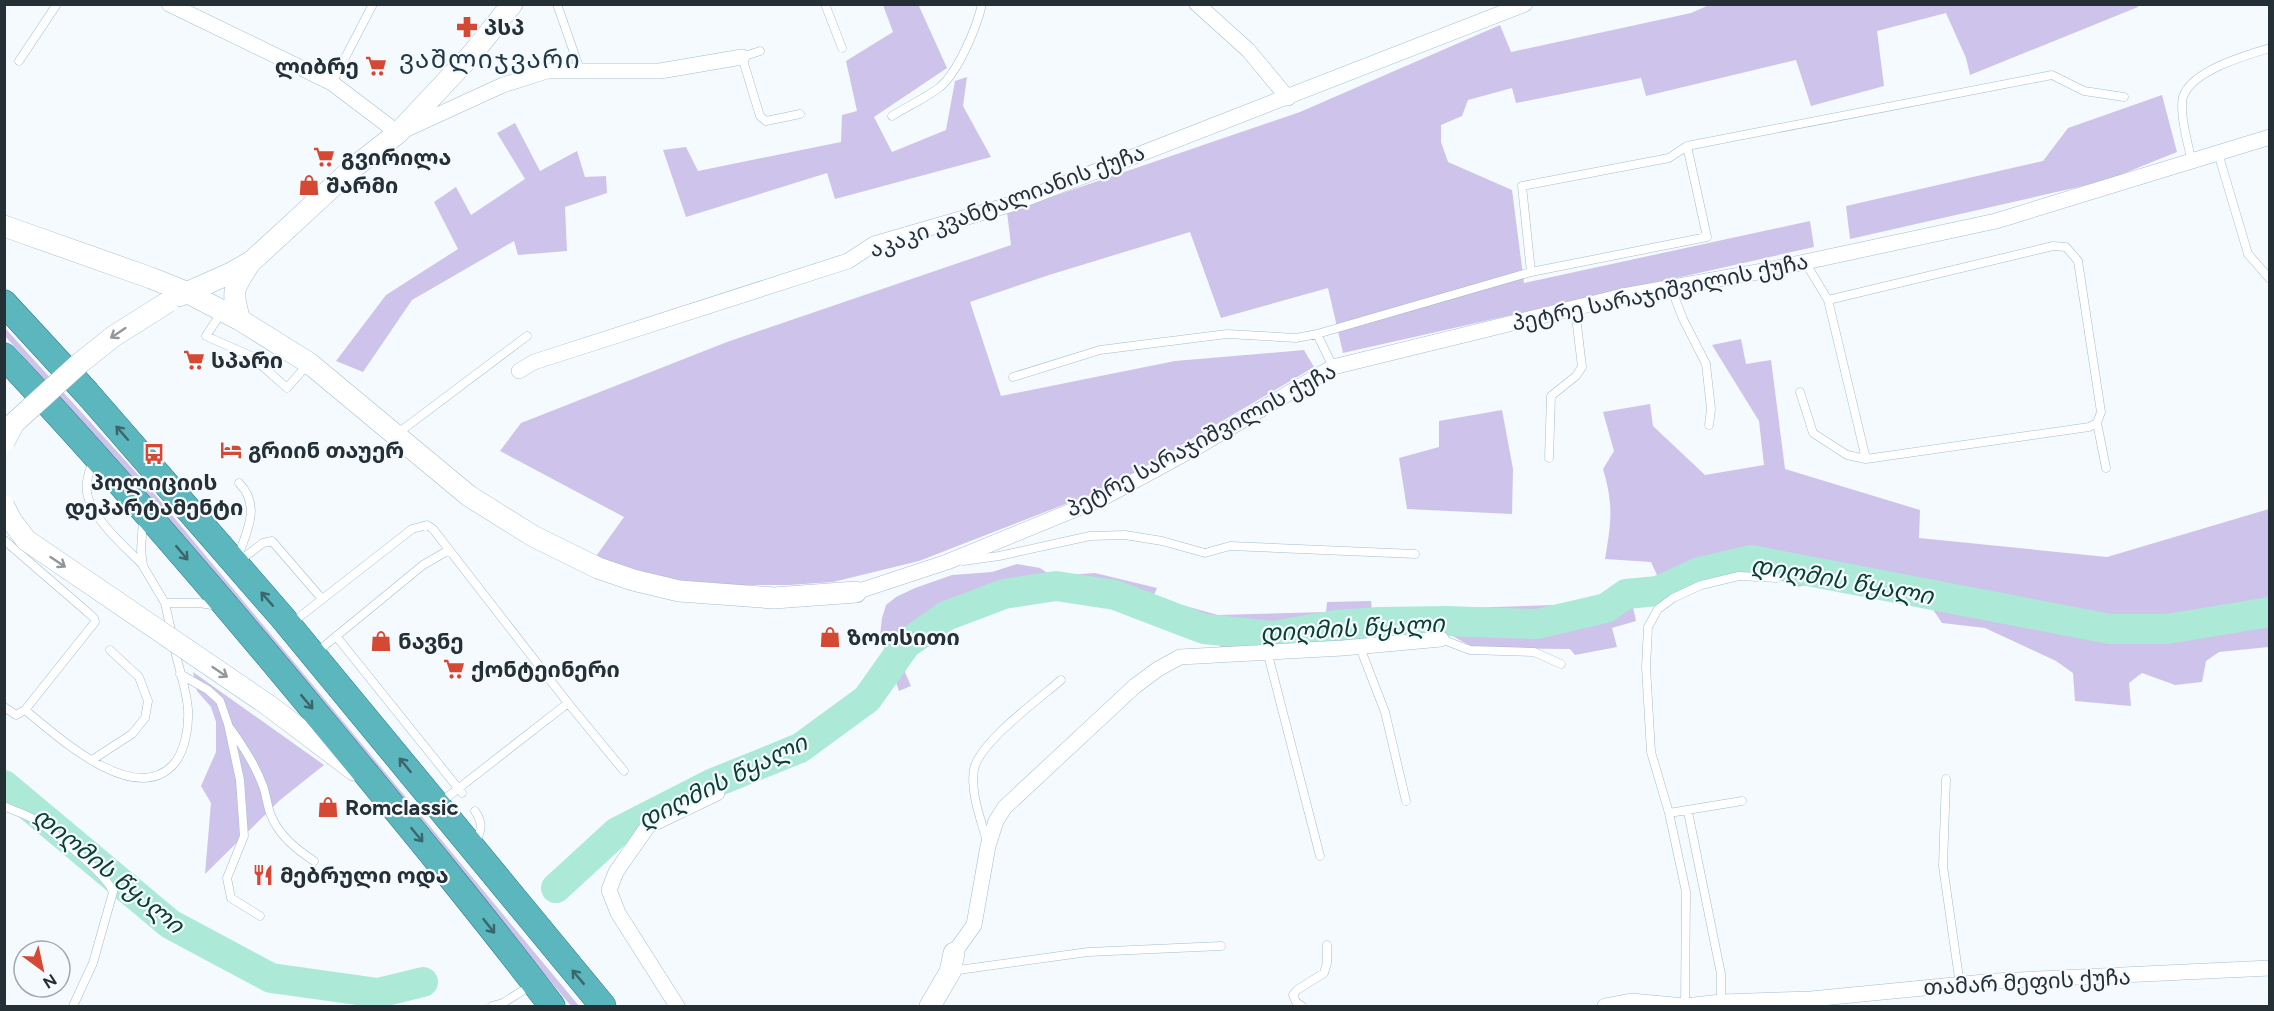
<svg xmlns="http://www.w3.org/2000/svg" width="2274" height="1011" viewBox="0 0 2274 1011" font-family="Figtree,'Noto Sans Georgian',sans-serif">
<rect width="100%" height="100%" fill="#f5fafe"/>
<path fill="#cec3ea" d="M918,4l29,64 -73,49 18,35 54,-22 9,-49 12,-4 -4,29 28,51 -156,42 -8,-26 -141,44 -23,-67 23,-3 12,24 143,-29 1,-27 15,-4 -11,-50 47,-29 -10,-27z
M2137,4l1,3 -168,68 -4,-17 -20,-45 -69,18 7,55 -73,20 -15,-46 -150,36 -5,-18 -125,25 -4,-15 -44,12 -6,16 -21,9v17l7,20 64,28 12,93 286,-62 4,26 -471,106 -15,-65 -107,30 -31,-86 -141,43 -79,27 31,94 174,-35 129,-11 10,17 -202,119 -193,75 -86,21 -44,3h-78l-58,-9 -30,-11 -29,-6 30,-42 -124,-66 21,-28 206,-81 284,-97 -4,-33 293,-100 200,-87 11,27 180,-39 18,-8z
M2162,95l15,57 -72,29 -255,58 -4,-33 197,-45 25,-33z
M515,123l25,48 37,-20 8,26 21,-1 1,17 -42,14 2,44 -49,4 -4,-14 -102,59 -49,72 -27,-11 50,-66 72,-46 -24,-47 22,-15 15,28 54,-36 -28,-46z
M5,328l137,151 437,527h-8l-422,-509 -144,-161z
M1741,339l5,25 25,-4 14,109 135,41 -1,28 188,19 162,-48v138l-50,5 -13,9 -4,21 -27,3 -33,-12 -13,10 2,23 -56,-5 -2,-28 -17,-12 -71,-33 -43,-5 -10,-15 -117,-25 -22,5 -8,-15 -33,-5 -47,9 -53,25 -19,5 3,14 -24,7 5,19 -42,8 -5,-6 -96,-1 -25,-14 -106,8 -123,6 1,-8 -21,-4 -91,-35 -11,3 -20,-8 -104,16 -37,21 -30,26 -3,11 7,16 -12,5 -19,-55 2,-18 4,-13 10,-8 19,-9 37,-13 40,-3 25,-8 23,4 12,8 43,-3 62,15 -4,9 65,18 108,-3 1,-10 44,-1 1,10 214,-7 71,-29 -6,-13 -46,-3c6,-36 9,-53 -2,-90l11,-18 -11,-39 47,-8 3,22 52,49 59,-10 -5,-44 -47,-76z
M1502,410l11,59 -1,45 -105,-5 -8,-51 40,-11v-26z
M193,672l131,93 -44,35 -75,74 6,-71 -10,-17 15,-34v-30l-5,-15 -14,-16z"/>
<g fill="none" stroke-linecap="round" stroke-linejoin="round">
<path stroke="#acead7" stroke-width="30" d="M4,785l166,139 101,54 107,15 45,-11
M556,888l61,-56 94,-48 89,-36 67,-49 39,-55 40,-28 58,-22 52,-8 59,9 89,34 69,7 63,-11 43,-3 66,-1 92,3 69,-16 20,-14 32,-3 41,-19 52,-12 359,69h57l103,-17"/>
<defs>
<path id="service" d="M557,4l23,66
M825,4l17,44
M760,51l-18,6 18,59 6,5 34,-7
M19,61l38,-57
M332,83l41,-79
M892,116c16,-10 34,-18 48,-29 18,-15 37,-60 42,-83
M2218,153l30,101 22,25
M2192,161c-4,-15 -13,-50 -9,-64 8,-26 63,-42 87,-49
M1805,262l23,38 38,159 223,-32 8,-4 4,-11 -23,-151 -12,-14 -13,-1 -225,54
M1531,272l-9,-86 147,-28 18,-12
M1671,288l12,31 23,45 5,45 -2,16
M221,313l-15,23 45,20 36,32 21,-24
M1333,367l-16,-33 214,-62 176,-35 -20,-91 365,-71 32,16 40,6
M1013,377l87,-27 127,-16 69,4 21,-4
M1800,392l13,41 34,22 19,4
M2097,423l9,45
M398,433l129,-97
M1549,458l2,-62 25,-20 6,-9 -7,-59
M93,460c-3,10 -8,22 -6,32 3,25 39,56 56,73
M143,519l-2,31 2,16 22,37h34l19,3
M4,540l81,70 9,8 1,4 -70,88 -9,5 -12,-8
M237,559c9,-26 25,-53 2,-76
M963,561l36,-5 91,-20 35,-1 37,6 43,12 25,-7 185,8
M238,562l25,-19 9,-2 50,58
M165,603l7,32
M293,622l119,-93 15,-4 6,4 135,174 -127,99
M336,636l126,157
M1441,639l29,11 64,2 27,12
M1359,645l26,67 21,89
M1267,651l53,205
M317,652l106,-87 26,-15
M180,674l28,16 12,11 8,23 12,56 4,56 -17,42 4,20 29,18
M568,703l56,68
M25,710c31,25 107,96 147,56 13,-13 17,-39 16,-56 -1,-19 -10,-45 -14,-63
M230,728c13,18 25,36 33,58 3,8 4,18 7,27 8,22 26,36 44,48
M92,760l40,-26 13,-16 3,-17 -9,-24 -29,-27
M1946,779l-3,87 17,119
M4,806c10,5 22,8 31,14 18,12 71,53 78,72l-20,71 -20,43
M1688,812l33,162v28
M1669,813l73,-12
M987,842c-6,-23 -17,-49 -13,-73 6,-27 65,-70 87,-89
M475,844c6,-13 9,-20 0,-33
M951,971l137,-19 133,-6
M492,1006l11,-3 27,-17
M1302,1006l-6,-4 -3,-7 4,-5 27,-17 3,-10v-18
M1685,1006l1,-114 -17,-79 -18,-61 -5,-85 2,-40 10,-18 15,-11 28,-13 38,-9 38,2"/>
<path id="minor" d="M169,4l163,79 66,50 105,-48 44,-14h113l82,-14
M1197,4l51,46 40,48
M519,371l15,-9 314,-101 26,-17 138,-40 513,-200
M856,592l91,-30 156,-64 94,-51 136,-80 290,-71 140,-25 233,-50 274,-84
M954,953l20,-28 14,-79 8,-25 9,-14 130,-121 23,-17 22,-12 163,-9 98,-9
M677,1006l-59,-93 -9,-23 7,-18 32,-46 69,-33
M1605,1006l26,-5 54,5 36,-4 90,-3 184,-18 275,-13"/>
<path id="secondary" d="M4,226l147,52 35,14 54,28 69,43 160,133 64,40 65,32 35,12 46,11 95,7 82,-6
M179,296l52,-23 21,-12 101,-93 45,-35 75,-80 39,-49
M240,320c-9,-29 -7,-32 10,-57
M268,705l86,65
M930,1006l20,-34 4,-19"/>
<path id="trunk" d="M4,303l83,90 195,224 321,389
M4,356c112,119 217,242 321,368 77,93 154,186 227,282"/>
</defs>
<use href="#service" stroke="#a3becf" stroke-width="9"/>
<use href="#minor" stroke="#a3becf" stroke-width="16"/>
<use href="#secondary" stroke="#a3becf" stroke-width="22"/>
<use href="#trunk" stroke="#2d7b83" stroke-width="27"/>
<use href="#service" stroke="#fff" stroke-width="8"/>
<use href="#minor" stroke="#fff" stroke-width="15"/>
<use href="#secondary" stroke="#fff" stroke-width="21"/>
<use href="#trunk" stroke="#5bb6be" stroke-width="26"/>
<defs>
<path id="secondary-bridge" d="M4,442l10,-19 66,-60 34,-27 54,-34
M4,506l7,14 15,20 242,165"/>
</defs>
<use href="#secondary-bridge" stroke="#a3becf" stroke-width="22" stroke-linecap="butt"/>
<use href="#secondary-bridge" stroke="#fff" stroke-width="21"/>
</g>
<defs><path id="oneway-shaft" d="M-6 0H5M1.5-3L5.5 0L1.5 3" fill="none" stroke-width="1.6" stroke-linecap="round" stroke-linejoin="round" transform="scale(1.5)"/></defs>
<g stroke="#92989a">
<use href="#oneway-shaft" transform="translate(118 333) rotate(146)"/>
<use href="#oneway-shaft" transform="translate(58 562) rotate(34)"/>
<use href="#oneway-shaft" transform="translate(220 672) rotate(34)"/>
</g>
<g stroke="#3b666c">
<use href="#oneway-shaft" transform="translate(122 433) rotate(-131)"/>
<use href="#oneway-shaft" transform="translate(182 553) rotate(50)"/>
<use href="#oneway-shaft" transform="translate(267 599) rotate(-131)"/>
<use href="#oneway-shaft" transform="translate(307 702) rotate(50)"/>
<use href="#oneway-shaft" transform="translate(405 765) rotate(-129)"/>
<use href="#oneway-shaft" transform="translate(417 835) rotate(51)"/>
<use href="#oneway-shaft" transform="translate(489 926) rotate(52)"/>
<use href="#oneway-shaft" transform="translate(578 977) rotate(-130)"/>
</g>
<defs>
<symbol id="pharmacy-bare" viewBox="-9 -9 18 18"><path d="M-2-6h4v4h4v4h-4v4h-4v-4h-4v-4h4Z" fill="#d54934" stroke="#f5fafe" stroke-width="2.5" paint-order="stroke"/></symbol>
<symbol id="supermarket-bare" viewBox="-9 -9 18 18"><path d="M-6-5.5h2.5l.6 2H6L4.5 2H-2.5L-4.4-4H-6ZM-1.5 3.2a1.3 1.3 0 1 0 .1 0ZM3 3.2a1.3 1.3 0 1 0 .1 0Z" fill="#d54934" stroke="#f5fafe" stroke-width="2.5" paint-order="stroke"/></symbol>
<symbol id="shop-bare" viewBox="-9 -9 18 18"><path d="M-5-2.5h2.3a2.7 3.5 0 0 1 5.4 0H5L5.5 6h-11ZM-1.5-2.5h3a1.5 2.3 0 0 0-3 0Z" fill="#d54934" stroke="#f5fafe" stroke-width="2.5" paint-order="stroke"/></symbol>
<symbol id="hotel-bare" viewBox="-9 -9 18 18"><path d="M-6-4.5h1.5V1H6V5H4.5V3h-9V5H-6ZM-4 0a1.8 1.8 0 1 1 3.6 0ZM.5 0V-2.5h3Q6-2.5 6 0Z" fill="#d54934" stroke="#f5fafe" stroke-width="2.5" paint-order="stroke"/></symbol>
<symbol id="bus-bare" viewBox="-9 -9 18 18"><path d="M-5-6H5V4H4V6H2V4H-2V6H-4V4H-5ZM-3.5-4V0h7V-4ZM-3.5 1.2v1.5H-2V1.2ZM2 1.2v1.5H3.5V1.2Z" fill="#d54934" stroke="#f5fafe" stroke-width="2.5" paint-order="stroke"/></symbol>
<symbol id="restaurant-bare" viewBox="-9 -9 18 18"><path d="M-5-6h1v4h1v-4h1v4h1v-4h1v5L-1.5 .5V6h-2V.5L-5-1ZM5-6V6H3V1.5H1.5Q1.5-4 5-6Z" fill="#d54934" stroke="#f5fafe" stroke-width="2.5" paint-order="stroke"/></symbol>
</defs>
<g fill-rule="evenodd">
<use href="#pharmacy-bare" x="452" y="12" width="30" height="30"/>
<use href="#supermarket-bare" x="361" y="51" width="30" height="30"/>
<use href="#supermarket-bare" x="309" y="142" width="30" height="30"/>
<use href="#shop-bare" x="294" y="170" width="30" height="30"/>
<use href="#supermarket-bare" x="179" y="345" width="30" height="30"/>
<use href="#hotel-bare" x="216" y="435" width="30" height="30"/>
<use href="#bus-bare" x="139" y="439" width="30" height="30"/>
<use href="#shop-bare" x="815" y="622" width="30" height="30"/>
<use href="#shop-bare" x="366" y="626" width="30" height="30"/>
<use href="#supermarket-bare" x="439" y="654" width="30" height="30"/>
<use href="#shop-bare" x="313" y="792" width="30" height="30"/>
<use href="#restaurant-bare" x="248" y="860" width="30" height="30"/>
</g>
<g text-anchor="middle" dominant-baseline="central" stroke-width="4.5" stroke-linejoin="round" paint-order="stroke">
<g font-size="22" font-weight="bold" fill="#253036" stroke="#f5fafe" text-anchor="start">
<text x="484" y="27">პსპ</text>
<text x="359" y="66" text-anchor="end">ლიბრე</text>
<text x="341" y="157">გვირილა</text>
<text x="326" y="185">შარმი</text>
<text x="211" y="360">სპარი</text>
<text x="248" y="450">გრიინ თაუერ</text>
<text x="154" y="482" text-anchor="middle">პოლიციის<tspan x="154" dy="25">დეპარტამენტი</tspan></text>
<text x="847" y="637">ზოოსითი</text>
<text x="398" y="641">ნავნე</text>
<text x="471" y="669">ქონტეინერი</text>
<text x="345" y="807">Romclassic</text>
<text x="280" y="875">მებრული ოდა</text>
</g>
<g font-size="22" fill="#253036" stroke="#f5fafe">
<text transform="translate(1007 201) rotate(-20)">აკაკი კვანტალიანის ქუჩა</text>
<text transform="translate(1660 292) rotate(-12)">პეტრე სარაჯიშვილის ქუჩა</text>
<text transform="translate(1201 440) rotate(-28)">პეტრე სარაჯიშვილის ქუჩა</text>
<text transform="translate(2027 982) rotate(-3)">თამარ მეფის ქუჩა</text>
</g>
<g font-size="24" font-style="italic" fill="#094033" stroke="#f5fafe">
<text transform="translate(1842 580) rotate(10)">დიღმის წყალი</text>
<text transform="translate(1352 628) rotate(-3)">დიღმის წყალი</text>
<text transform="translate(722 781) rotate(-26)">დიღმის წყალი</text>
<text transform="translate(109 870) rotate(39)">დიღმის წყალი</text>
</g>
<g font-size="26" letter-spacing="1.5" fill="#213947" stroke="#f5fafe">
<text x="490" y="59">ვაშლიჯვარი</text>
</g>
</g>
<rect width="2274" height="1011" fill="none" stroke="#253036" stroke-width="12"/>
<g transform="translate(42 969) rotate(147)"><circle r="28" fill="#f5fafe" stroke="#a2a9ae" stroke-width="1.5"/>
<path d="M0-4.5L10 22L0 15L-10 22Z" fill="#d54934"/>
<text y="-9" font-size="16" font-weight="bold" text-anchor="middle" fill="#253036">N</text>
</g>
</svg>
